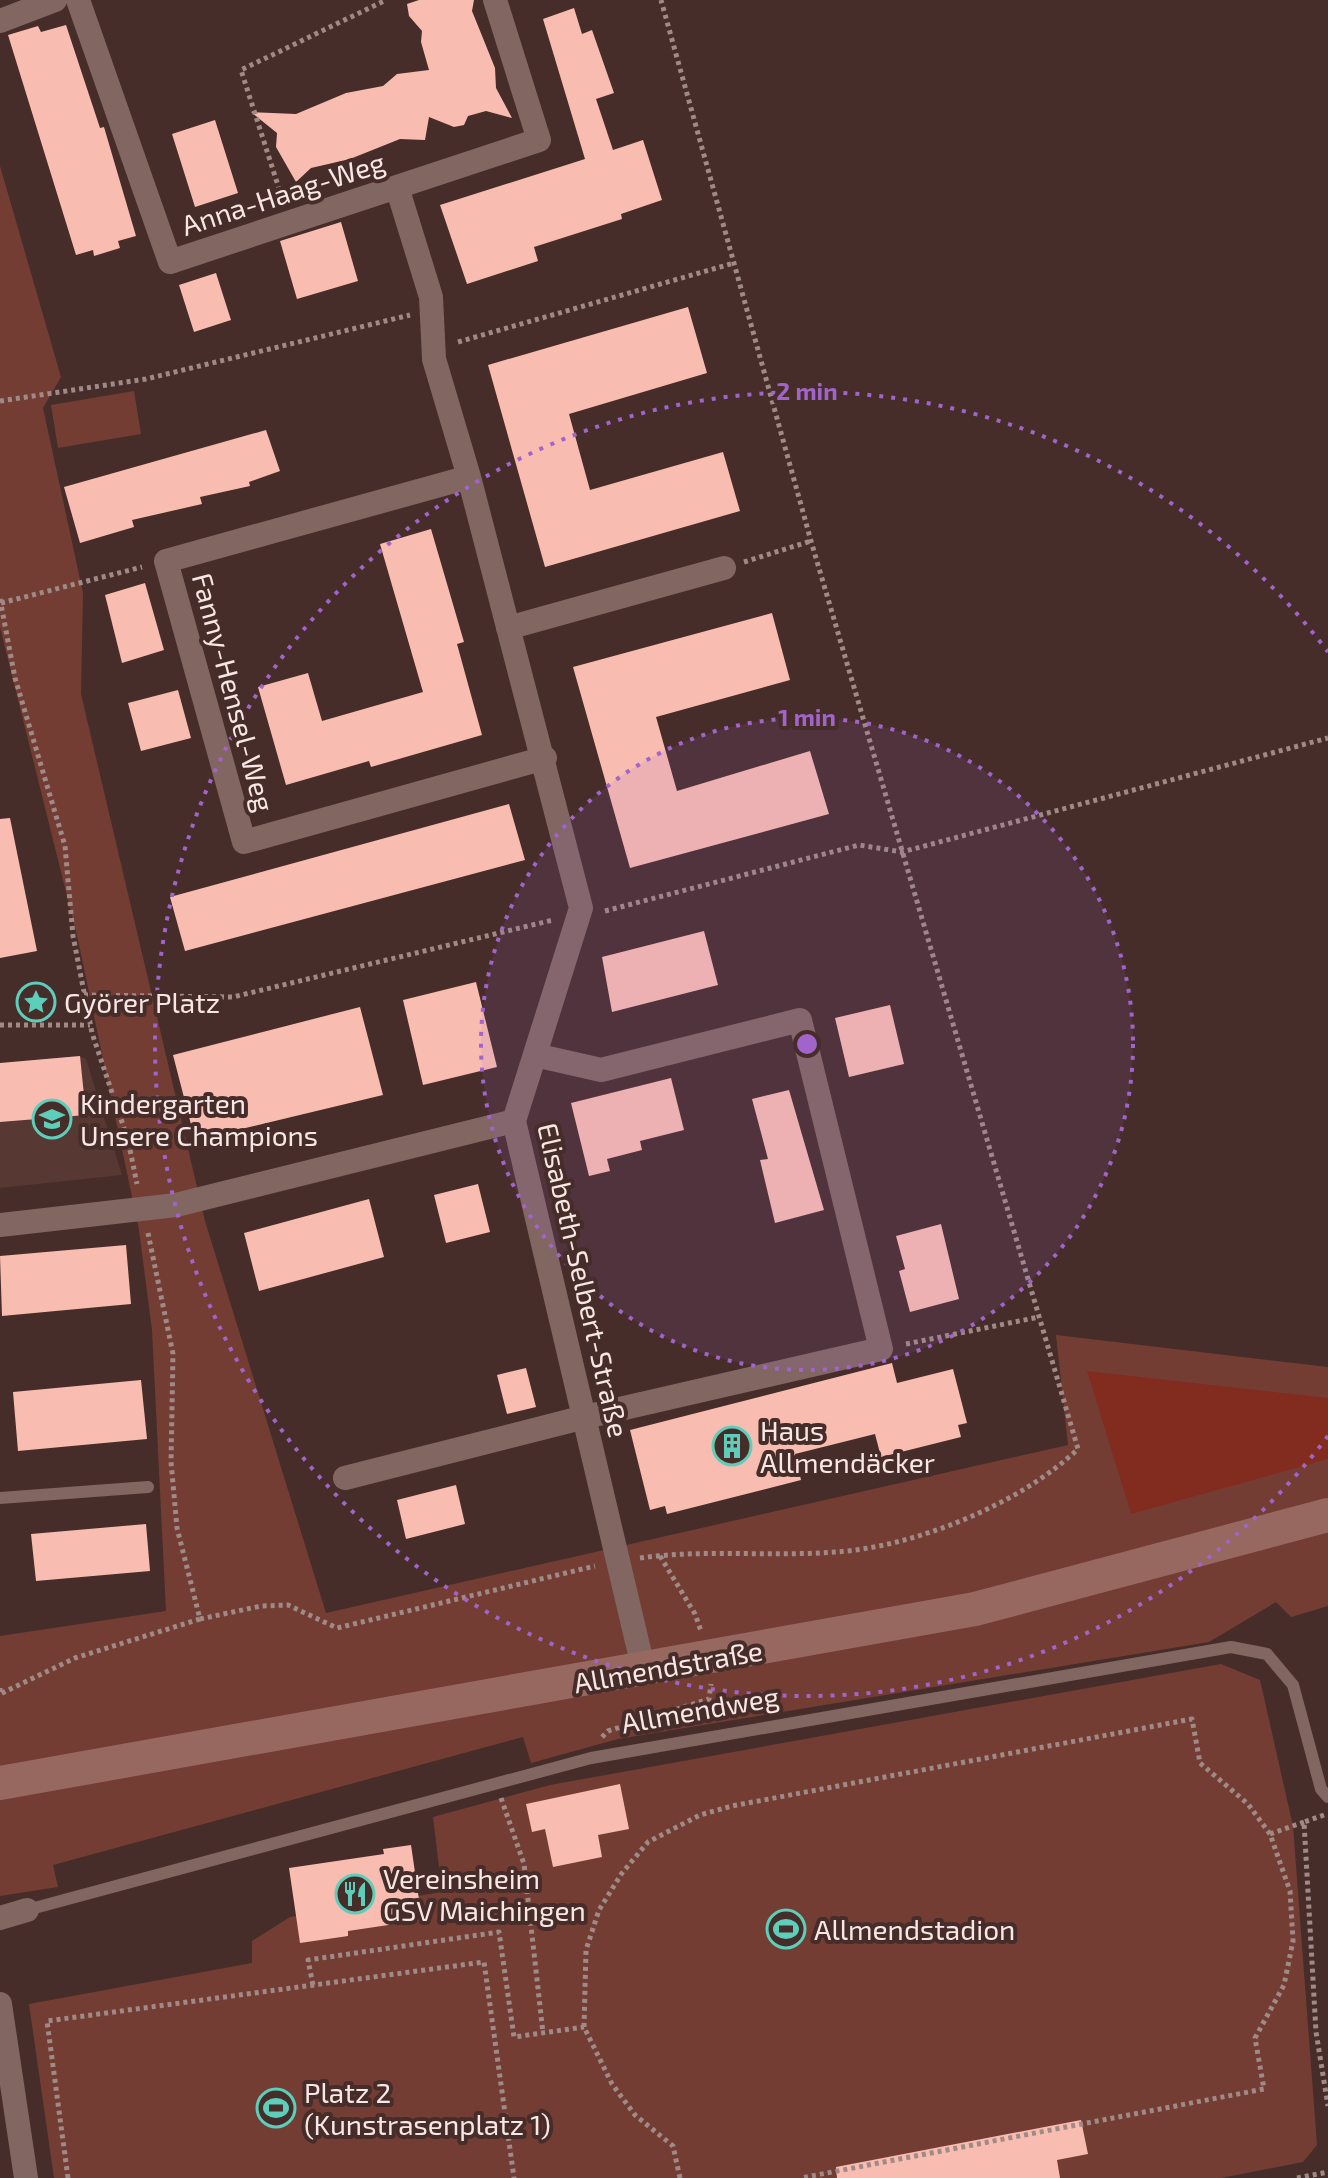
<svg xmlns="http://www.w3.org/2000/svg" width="1328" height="2178" viewBox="0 0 1328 2178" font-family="'Exo 2',sans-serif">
<rect width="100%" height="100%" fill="#462d29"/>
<path fill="#573832" d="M80,1056l6,3 36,116 -122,13v-125z"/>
<path fill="#743d34" d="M0,166l61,211 -18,31 40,185 -2,101 124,527 121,392 742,-168 -12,-110 272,32v239l-37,11 -15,-15 -67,40 -591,97 -87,24 -8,-26 -470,128 5,22 -58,9v-260l166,-25 -14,-281 -13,-100 -61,-290 -78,-313z
M134,391l7,43 -83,14 -7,-43z
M1221,1664l39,16 33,146 24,319 -14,17 -82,16h-1167l-25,-174 223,-41v-22l38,-24 152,-25 -9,-75 117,-32z"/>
<path fill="#822c20" d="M1087,1371l241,27v61l-197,55z"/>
<path fill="#f9bcb0" d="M419,0h55l-2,11 23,57 1,20 16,30 -26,-7 -18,5 -4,9 -10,2 -25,-10 -4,23 -25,-1 -50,20 -39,9 -15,14 -20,-35 1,-14 -26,-21 45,2 50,-21 37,-7 14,-12 32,-4 -8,-28 1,-11 -13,-15 -2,-12z
M574,8l8,26 10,-4 22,63 -18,6 17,51 30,-10 19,60 -41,14 1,5 -88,28 4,14 -71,23 -27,-79 145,-46 -42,-140z
M66,25l34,103 4,-1 32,109 -18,5 2,7 -26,8 -1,-6 -17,5 -68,-220 30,-9 3,6z
M215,120l23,73 -43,14 -23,-73z
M341,222l17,59 -61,18 -17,-58z
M216,273l15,47 -37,12 -15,-47z
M688,307l19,66 -138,41 21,76 133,-38 17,59 -195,56 -57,-202z
M266,430l14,41 -31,11 1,4 -50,11 2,7 -70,16 2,7 -54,16 -16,-56z
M431,529l33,113 -7,2 25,91 -111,32 -2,-6 -83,24 -28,-98 50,-14 14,48 101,-29 -43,-148z
M145,583l19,67 -42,13 -17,-68z
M772,613l18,67 -134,37 21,74 133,-40 19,63 -199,54 -57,-201z
M178,690l13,48 -50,13 -13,-48z
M509,804l16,56 -340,91 -15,-54z
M10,818l27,133 -37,7v-139z
M704,931l14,54 -106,27 -10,-55z
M476,982l21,85 -74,18 -20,-85z
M890,1005l14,59 -55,13 -14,-59z
M360,1007l23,88 -188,45 -22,-85z
M80,1056l6,59 -86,7v-59z
M671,1078l13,52 -44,11 2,9 -35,9 3,12 -21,5 -18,-73z
M789,1090l35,120 -49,13 -15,-63 8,-1 -16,-60z
M478,1184l12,48 -44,11 -12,-48z
M369,1199l15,58 -125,34 -15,-58z
M941,1224l18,75 -49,13 -11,-41 6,-2 -9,-33z
M126,1245l5,59 -129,12 -2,-60z
M892,1363l5,20 56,-14 14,54 -9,2 3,12 -80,20 -6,-23 -80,20 6,26 -134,34 -2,-8 -15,4 -20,-80z
M526,1368l10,39 -29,7 -10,-39z
M141,1380l6,59 -129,12 -5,-59z
M456,1485l9,39 -59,15 -9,-39z
M146,1524l4,47 -114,10 -5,-47z
M620,1784l9,45 -31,6 4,22 -49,10 -8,-38 -13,3 -6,-28z
M411,1845l11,75 -74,11v5l-48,7 -11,-75 95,-14 -1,-5z
M1081,2120l7,34 -31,6 3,18h-223l-1,-11z"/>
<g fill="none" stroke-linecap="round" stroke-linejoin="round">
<path stroke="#9f8a87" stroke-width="5" stroke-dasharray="4 4" stroke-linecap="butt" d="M282,198l-41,-128 145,-70
M458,342l276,-79
M0,401l146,-22 264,-64
M744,562l67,-21
M0,599l15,79 50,168 8,90 19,97 36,107 9,44
M1,603l141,-36
M605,911l254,-66 43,7 426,-114
M84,995l149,2 320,-77
M0,1025h90
M906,1344l133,-27
M660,1556l35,58 6,17
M640,1558c64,-9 131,-1 195,-6 80,-5 185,-48 243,-103l-267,-908 -150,-541
M200,1619l61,-13 27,-1 49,23 258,-62
M0,1688v6l75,-36 125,-39 -23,-91 -6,-66 2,-108 -25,-121
M602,1737l6,-6 101,-32 2,-15
M501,1798l23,66 19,169
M1324,1815l-20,7 12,210 12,74
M1270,1834l34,-12
M313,1985l-5,-25 191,-28 15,105 70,-10
M68,2178l-21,-157 437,-59 30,216
M680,2178l-7,-32 -38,-31 -23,-31 -28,-57 2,-77 13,-40 23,-37 26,-31 52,-27 32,-9 460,-87 8,44 48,41 22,30 20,57 3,50 -9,44 -29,53 9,51 -463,89
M1297,2178l31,-6"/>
<path stroke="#826661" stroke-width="12" d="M0,1498l148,-11
M27,1910l564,-152 640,-111 36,7 26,31 28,104 7,8"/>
<path stroke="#826661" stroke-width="24" d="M78,0l92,262 369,-122 -44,-140
M0,21l55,-21
M397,187l34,110 3,62 35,118 112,431 -67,213 130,550
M469,477l-303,84 78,281 301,-84
M508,628l216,-60
M0,1225l176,-20 338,-84
M345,1478l240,-61 296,-68 -81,-329 -199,50 -66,-15
M0,1918l27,-8
M0,2004l26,174"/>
<path stroke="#966860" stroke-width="34" d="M0,1783l975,-174 353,-94"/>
</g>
<circle cx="807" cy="1044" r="326" fill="#a064ca" fill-opacity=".12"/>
<g fill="none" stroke="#a064ca" stroke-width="4" stroke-dasharray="4 8">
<circle cx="807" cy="1044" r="326"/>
<path d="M1328 1436A652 652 0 1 1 1328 652"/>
</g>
<defs>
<symbol id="sight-ring" viewBox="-11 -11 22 22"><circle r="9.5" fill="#462d29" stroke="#5cceba" stroke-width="1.5"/><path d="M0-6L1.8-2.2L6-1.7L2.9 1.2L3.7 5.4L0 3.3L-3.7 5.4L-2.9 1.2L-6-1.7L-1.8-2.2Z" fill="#5cceba"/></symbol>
<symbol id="school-ring" viewBox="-11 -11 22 22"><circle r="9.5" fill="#462d29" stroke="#5cceba" stroke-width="1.5"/><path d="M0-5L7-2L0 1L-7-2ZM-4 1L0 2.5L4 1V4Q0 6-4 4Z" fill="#5cceba"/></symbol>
<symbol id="building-ring" viewBox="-11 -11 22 22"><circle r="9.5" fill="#462d29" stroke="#5cceba" stroke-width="1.5"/><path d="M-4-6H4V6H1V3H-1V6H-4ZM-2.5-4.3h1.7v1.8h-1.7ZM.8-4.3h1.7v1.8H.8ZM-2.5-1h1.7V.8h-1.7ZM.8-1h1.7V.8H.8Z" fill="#5cceba"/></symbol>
<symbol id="restaurant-ring" viewBox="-11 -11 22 22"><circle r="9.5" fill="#462d29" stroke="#5cceba" stroke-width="1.5"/><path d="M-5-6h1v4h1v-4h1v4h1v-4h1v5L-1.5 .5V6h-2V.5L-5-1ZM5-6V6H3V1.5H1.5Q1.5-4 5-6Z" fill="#5cceba"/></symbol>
<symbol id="stadium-ring" viewBox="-11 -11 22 22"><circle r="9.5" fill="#462d29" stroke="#5cceba" stroke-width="1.5"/><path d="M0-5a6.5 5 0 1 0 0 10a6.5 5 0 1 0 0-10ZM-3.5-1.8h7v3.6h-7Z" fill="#5cceba"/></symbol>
</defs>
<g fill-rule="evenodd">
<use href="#sight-ring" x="14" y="980" width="44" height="44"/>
<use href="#school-ring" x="30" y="1097" width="44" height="44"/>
<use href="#building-ring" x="710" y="1424" width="44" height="44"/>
<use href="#restaurant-ring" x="333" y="1872" width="44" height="44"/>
<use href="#stadium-ring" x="764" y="1907" width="44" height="44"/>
<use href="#stadium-ring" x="254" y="2086" width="44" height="44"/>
</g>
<g text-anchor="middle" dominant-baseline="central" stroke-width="8" stroke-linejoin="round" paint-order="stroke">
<g font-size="28" fill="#f8e7e4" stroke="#462d29">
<text transform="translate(283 193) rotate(-18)">Anna-Haag-Weg</text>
<text transform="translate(234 692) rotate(75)">Fanny-Hensel-Weg</text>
<text transform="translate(584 1280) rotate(77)">Elisabeth-Selbert-Straße</text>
<text transform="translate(668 1666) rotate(-10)">Allmendstraße</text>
<text transform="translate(700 1709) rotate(-10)">Allmendweg</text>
</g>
<g font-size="28" fill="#f8e7e4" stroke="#462d29" text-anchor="start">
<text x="64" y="1002">Györer Platz</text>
<text x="80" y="1103">Kindergarten<tspan x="80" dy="32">Unsere Champions</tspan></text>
<text x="760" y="1430">Haus<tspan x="760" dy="32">Allmendäcker</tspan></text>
<text x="383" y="1878">Vereinsheim<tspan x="383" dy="32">GSV Maichingen</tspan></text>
<text x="814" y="1929">Allmendstadion</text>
<text x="304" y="2092">Platz 2<tspan x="304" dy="32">(Kunstrasenplatz 1)</tspan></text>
</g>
</g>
<circle cx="807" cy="1044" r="12" fill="#a064ca" stroke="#462d29" stroke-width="4"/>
<g font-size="24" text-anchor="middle" font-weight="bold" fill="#a064ca" stroke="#462d29" stroke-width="8" stroke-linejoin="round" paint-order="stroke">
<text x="807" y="400">2 min</text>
<text x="807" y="726">1 min</text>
</g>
</svg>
